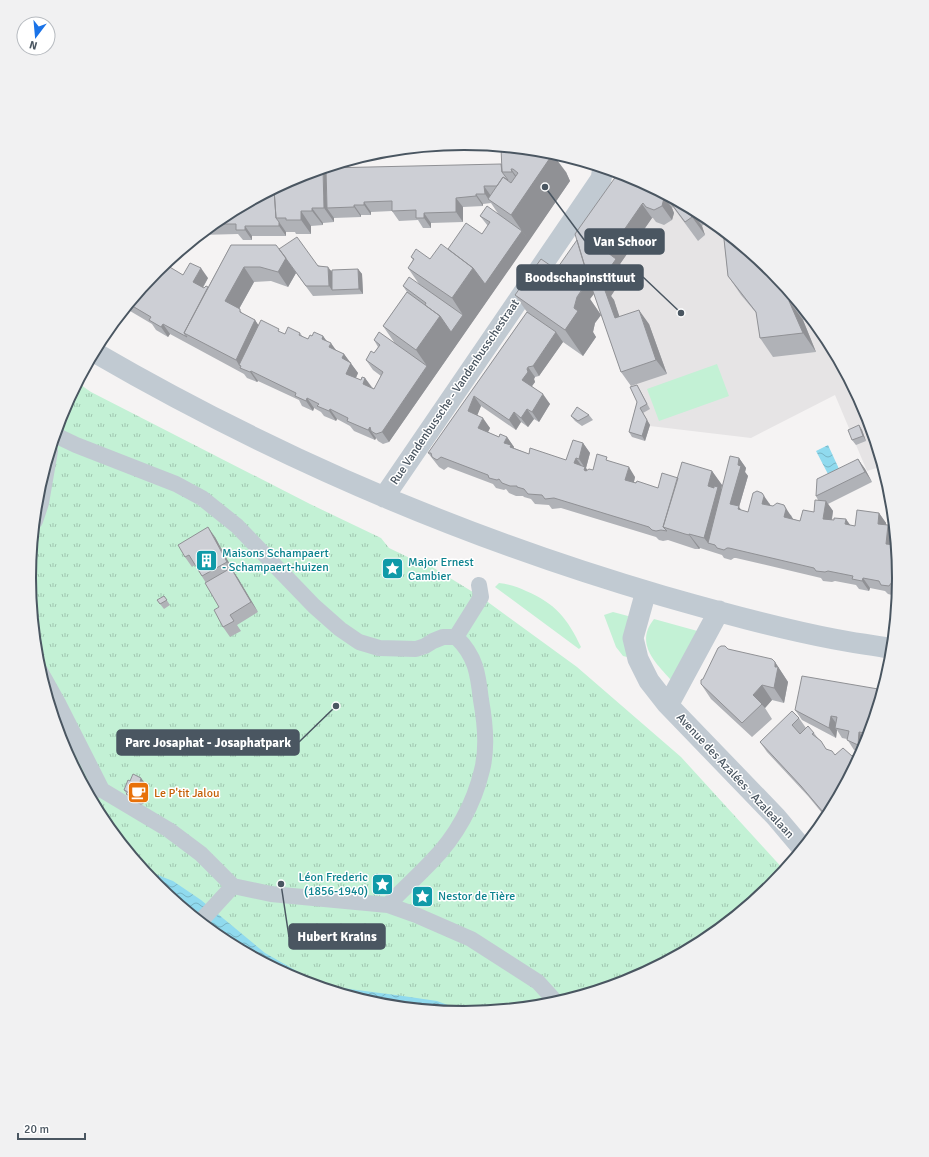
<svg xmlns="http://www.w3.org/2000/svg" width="929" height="1157" viewBox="0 0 929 1157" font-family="Signika,sans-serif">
<defs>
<pattern id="park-tufts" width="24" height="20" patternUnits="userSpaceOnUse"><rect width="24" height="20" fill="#c3f1d5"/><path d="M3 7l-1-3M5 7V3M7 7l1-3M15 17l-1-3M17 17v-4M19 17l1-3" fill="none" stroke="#a0c6b0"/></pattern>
<pattern id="water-waves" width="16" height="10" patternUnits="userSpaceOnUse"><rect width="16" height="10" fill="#90daee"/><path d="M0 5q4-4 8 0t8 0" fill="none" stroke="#78b4c4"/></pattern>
</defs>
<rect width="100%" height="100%" fill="#f5f3f3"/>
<path fill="#e6e4e5" d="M635,178l53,29 17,28 -3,-9 8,-7 86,85 3,-1 28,34 40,75 16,54 -16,5 -32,-76 -84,43 -101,-12 -17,-34 -35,-104z"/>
<path fill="#c3f1d5" d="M717,364l12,32 -70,25 -12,-32z
M499,583c9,1 19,4 27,8 29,12 42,28 55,56l-2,2 -84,-62z
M613,612l15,4 -2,25 1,16 -4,-1 -7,-9 -12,-32z
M654,619l47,13 -28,48 -3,-1c-16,-18 -35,-36 -16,-60z"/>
<path fill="url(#park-tufts)" d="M78,383l13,9 219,112 71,34 8,10 27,13 8,1 57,35 96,70 104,90 104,114 -13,16 -66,54 -75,40 -82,25 -85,8 -85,-8 -81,-25 -76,-41 -66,-54 -54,-66 -40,-75 -25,-82 -8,-85 8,-85 25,-81z"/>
<path fill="url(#water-waves)" d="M828,445l12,26 -11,5 -13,-25z
M142,869l31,12 28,19 64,53 51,29 26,6 61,8 34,5 32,12 -90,-7 -81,-25 -76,-41 -66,-54z"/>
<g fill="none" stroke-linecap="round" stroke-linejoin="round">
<path stroke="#c1cad2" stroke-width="16" d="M55,435l21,10 100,39 26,14 35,28 77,80 26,23 19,13 20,6 37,1 9,-3 8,-5 10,-4h13c20,19 22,37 25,63 4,22 7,47 1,70 -8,34 -26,67 -51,92 -14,15 -29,28 -43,43
M35,521l6,-18 9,-52
M456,637l25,-40 -2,-12
M40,671l19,34 43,85
M85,788l17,2 67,40 32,24 32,32 38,8 117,11 28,10 55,24 67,43 19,21
M200,922l33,-36"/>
<path stroke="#c1cad2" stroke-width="21" d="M94,352c179,104 370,186 569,244 56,16 113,32 171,43 19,4 39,6 59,10
M384,497l217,-318 2,-11
M646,591l-13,47 5,21 11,22 18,23 109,113 27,32
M667,704l5,-6 47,-87"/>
</g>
<path fill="#b0b2b7" d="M501,164l65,8 4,9 -181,261 -6,2 -5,-3 -2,-3 -1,2 -21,-9 -4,-5 -13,-7 -1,2 -12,-5 -3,-4 -7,-4 -1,3 -11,-5 -3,-6 -41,-19 -1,1 -10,-4 -3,-4 -74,-40 -2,3 -12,-7 -4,-6 -27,-16 32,-38h9l17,5 25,3 -5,10h1l4,-1 23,-42 48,4 53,22 26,-2 4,5 1,20 -50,2 -17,-23 -8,14 -17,-6 -17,1 -15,27 4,5 12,6 3,5 27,9 15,-1 3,4 5,2 4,-3h11l3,4 11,11 7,3 14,19 -2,5 5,2 4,-2 7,9 2,2 7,-13 -8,-6 -7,-10 8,-7 4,-6 -4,-7 20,2 -11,-16 24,-34 -4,-6 16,-2 -11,-16 5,-8 -2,-3 19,2 18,-10 34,-15 6,-8 -8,-10 19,-1 -8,-12 -8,1v2l-20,1v15l-32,1v5h-8l-5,-8 -19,1 -7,-10 -21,1v3h-10v2l-27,1v4l-11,1v2l-12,1v8h-15l-1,-2h-9v4h-34v4h-9l-5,-6 -38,1 23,-19z
M631,176l76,41 3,2 -8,7 3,9 -7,6 -25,-34 -1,1 2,5 -2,7 -8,5 -8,-3 -3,-4h-1l-32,46 6,9 -15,23 3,4 5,17 30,7 18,50 -36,12 -10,-14 -27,-78 -4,5 11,16 -6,8 -2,9 3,5 -13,19 -20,-14 -24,34 -4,1 -1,2 1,3 -3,4 18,18 -11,18 -5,-3 -6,8 -7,-5 -5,8 -35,-24 -4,9 13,13 -2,4 11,5h8l7,10v1l15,6 37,6 17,-17 7,10 -4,15 1,2h6l17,-9 25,16 -1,5 24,6 20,-10 34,-7 10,14 -1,6 18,-33 7,10 -1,4 3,4 -9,31 2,3 7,2 21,-9 2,3 20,9 2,4 7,2 14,-9 4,-12 -2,-4 42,-37 7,10 7,13 -44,22 5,7 -1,9 18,5 5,1 24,-13 7,10v2l9,10 -1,10 6,34 -1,14 -3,3 -8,-2 -3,-3 -15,-3 -1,3 -10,-2 -3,-4 -21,-4 -3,1 -9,-1 -2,-3 -85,-20h-2l-3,2 -7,-2 -2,-3 -22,-7 -1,1h-4l-27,-9 -5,1 -4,-1 -3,-3 -95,-29 -9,1 -3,-4 -14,-1 -4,-5 -7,-2 -1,-1h-7l-7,-3 -3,-4 -2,1 -8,-2 -3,-4 -45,-17 -4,3 -5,-3 -11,-14 99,-141 -12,-17 41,-25z
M719,226l54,45 38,46 -8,3 13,32 -43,5 -13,-19 -3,-24 -16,-19 -13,-19 -5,-44z
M637,385l3,5 10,19 -7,4 7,12 -5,16 -13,-4 -3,-5 8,-30z
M589,415l4,5 -11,6 -7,-5 -4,-5z
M859,425l3,5 4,11 -10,4 -4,-5z
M215,537l19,35 24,40 -21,13 4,6 -11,6 -7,-10 -4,-20 -13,-24 -11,-18 -3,2 -7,-10z
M164,596l6,9 -6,4 -7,-9z
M728,649l47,13 13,20 -4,21 -12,-3 -7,8 7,11 -20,18 -41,-38 -10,-15 2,-5z
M884,690l-16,52h-2l-1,6 -38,71 -19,-23 -41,-44 -7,-10 39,-24 7,10 8,5 12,16 9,6 17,1 5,-5 -3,-1 -7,-11 -5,-1 -5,-8 -1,8 -34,-18 -7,-10z
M130,781l15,2 -1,2 3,4 -2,8v3l-2,4 -2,1 -11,-6 -6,-9z"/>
<path fill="#909195" d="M550,152h1l15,20 4,9 -41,60 -18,-26 15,-23 -14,-20 -1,-3 16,22z
M326,168l1,40 7,10v4l-10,-14 -1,-39z
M484,186l7,10 -2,4 -4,-6z
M661,193l11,15 2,5 -2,7 -10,-14z
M476,194l7,10v2l-7,-10z
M456,198l7,9v15l-7,-10z
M364,202l7,10v3l-7,-10z
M642,204l10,14 -32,46 6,9 -15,23 3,4 11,33 -10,-15 -15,-36 8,-29z
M354,205l7,10v2l-7,-10z
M688,207l14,19 3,9 -13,-18z
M312,208l11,15v2l-11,-14z
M301,211l10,15v8l-10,-14z
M424,213l7,10v5l-7,-10z
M279,222l7,10v4l-7,-10z
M245,226l7,10v4l-7,-10z
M522,231l7,10 -140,201 -7,-10 45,-66 -11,-16 24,-34 23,-1 -11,-17 21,-30z
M286,258l10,15 -8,14 -10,-15z
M244,267l10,15 -19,34 -10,-15z
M328,267l7,9 -3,14 -3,-4z
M201,268l7,10 -8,14 -7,-10z
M358,269l4,5 1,20 -4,-5z
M591,279l7,9 -8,11 11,16 -6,8 -2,9 3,5 -13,19 -18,-26 9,-22 3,-11z
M789,301l14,19 13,32 -13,-19z
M639,310l10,14 18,50 -11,-14z
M255,320l10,15 -24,31 -2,-1 -3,-5z
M163,324l7,10 -2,3 -7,-10z
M556,332l7,10 -24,34 -6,-10z
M323,336l7,10 1,-3 7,10 -2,4 -14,-18z
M344,354l14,19 -5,11 -7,-10 -4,-16z
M528,367l7,10 -1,2 1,3 -6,8 -7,-10z
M251,371l7,10 -1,1 -7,-10z
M365,378l7,10 -9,-4z
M543,394l7,10 -11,18 -7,-10z
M474,396l7,10 -6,15 -7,-10z
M307,398l7,10 -1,3 -7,-10z
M640,408l10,17 -5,16 -3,-5z
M330,409l7,10 -1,2 -7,-10z
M527,409l7,10 -6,8 -7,-9z
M514,412l7,10 -5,8 -7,-10z
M483,418l7,10 -5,10 -7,-10z
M859,425l3,5 4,11 -3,-5z
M370,427l1,4 5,7 -1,2 -7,-10z
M507,437l7,10 -1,2 -9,-6z
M583,443l7,10 -4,15 6,9 -8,-7 1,-2 -6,-9z
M576,458l7,10 -9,-5z
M739,458l7,10 -1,4 3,4 -9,31 7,9 -16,-12z
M858,459l7,10 7,13 -7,-10z
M629,467l6,10 -3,13 -7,-10z
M712,471l10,14 -1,6 7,10 -13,44 -7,-2 -4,-5 4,-52z
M762,493l7,10 2,3 -9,-2z
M826,501l7,10 -3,18 -7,-10z
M784,505l9,14 -2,8 -7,-10z
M879,513l7,10 -1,11 -7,-10z
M846,519l7,10 -8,-5z
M888,525l7,10 -2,19 -7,-10z
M208,527l7,10 19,35 -7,-10z
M689,534l11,14 -1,1 -10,-14z
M231,568l7,10 20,34 -7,-10z
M863,578l7,10 -1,3 -7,-10z
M775,662l13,20 -4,21 -10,-15z
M762,685l10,15 -7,8 -12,-13z
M831,716l7,10 -3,2 2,2 -1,8 -7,-10z
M859,732l7,10 -1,6 -2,5 -5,-8z
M141,778l4,5 -1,2 3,4 -2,8v3l-2,4 -3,-5 1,-7 -1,-10z"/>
<path fill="#cdcfd5" stroke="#909195" d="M501,147h5l44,4 2,4 -41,60 -23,-16 15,-22 8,6 7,-10 -5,-4h-2l1,3h-10z
M501,164l1,8 6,8 -5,-3 -6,9h-13l1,8h-9v2l-20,2v14l-32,1v5h-8v-8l-24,1v-10l-28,1v3h-10v2l-27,1 -1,-40z
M323,169l1,39h-12v3h-11v9h-15v-2h-10l-2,-29 24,-13z
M619,172l12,4 31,17h-1l3,5 -2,8 -8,4 -8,-3 -3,-4 -1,1 -34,49 8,6 -16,23 2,4 1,-1 12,33 24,-8 17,50 -35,12 -34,-98 -12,-40z
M274,189l2,29 3,4v4h-34v4h-9v-6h-23l10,-8z
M664,194l25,13h-1l4,10 -7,5z
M487,206l35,25 -37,53 -12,-16 -25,-19 18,-26 16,11 8,-12 -10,-6z
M723,230l50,41 8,10 2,4 1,-1 12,15 -7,2 14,32 -43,5 -4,-26 -28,-36z
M297,237l21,29 10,1 1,19h-23l-27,-37z
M577,240l12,40 -6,9 -27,-19z
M441,244l32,24 -21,30 -44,-30 6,-9 -3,-2 5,-8 14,10z
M231,245h45l10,13 -8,14 -18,-5h-16l-19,34 15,8v3l15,8 -19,40 -52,-27z
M541,259l42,29 -6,9 -3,11 4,3 -13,19 -50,-35z
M190,263l11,5 -8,14 11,6 2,-2 2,1 -24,46 3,4 -24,-13 -2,3 -12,-7 2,-3 -22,-13 28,-34 4,-3 5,3 2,-4 15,9z
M358,269l1,20 -27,1v-20z
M409,277l54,38 -12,17 -11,-16 -15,-11 1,-2 -23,-17z
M407,292l33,24 -24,34 -33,-24z
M527,312l29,20 -23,34 -5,1 -1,2 1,3 -6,8 21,14 -11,18 -5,-3 -6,9 -7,-6 -5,8 -35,-24 -6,15 15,7 -5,10 21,9 1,-3 7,3 -3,6 7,2 -1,2 19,7 1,-6 36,12 7,-20 10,3 -4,16 -3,-1 -2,5 11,4 -1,3 2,1 3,-2 4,1 4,-16 10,3 -1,3 23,7 -4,13 11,3 1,-2 21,7 4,-15 16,5 -15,49 4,4 -6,-1 -5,1 -4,-1 -3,-3 -95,-29 -9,1 -3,-4 -14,-1 -4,-5 -7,-2v-1h-7l-8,-3 -3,-4 -2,1 -8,-2 -1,-3 -47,-18 -4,3 -5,-3 -1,-4h-3z
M261,320l18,9 -1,2 7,3 3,-7 12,6 -1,2 9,4 2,-4 2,1 2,-4 9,4 -1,3 9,4 -2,4 15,7 -2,4 9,5 -5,11 15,6 1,-3 3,1 -2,6 11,5 9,-17 -17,-12 5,-9 3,2 6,-8 -6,-5 5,-8 48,34 -45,66 -6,2 -5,-3 -1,-4 -2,3 -21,-9 1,-3 -18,-9 -1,2 -12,-5 2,-2 -12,-6 -1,3 -11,-5 1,-3 -45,-22 -1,1 -10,-4 1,-2 -2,-1z
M637,385l10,19 -7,4 7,12 -5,16 -13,-4 8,-30 -7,-15z
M577,407l12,8 -11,6 -7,-5z
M859,425l4,11 -11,4 -4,-10z
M730,456l9,2 -1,7 3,1 -11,38 9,2 -1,3 10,3 5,-19 4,-2 5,2 2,3 -2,8 11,2 4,-3 7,2 2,4 -2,8 16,4 3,-11 11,2 1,-12 11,1 -3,18 11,1v-2l12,1 -1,5 10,2 2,-16 22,3 -1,11 10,1 -2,19 11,1 3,34 -1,8 -7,-5 -3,4 -8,-1 -2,-4 -16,-3 -1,3 -10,-2 1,-3 -25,-5 -3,1 -9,-1 -2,-3 -85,-20h-2l-3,2 -7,-2 -2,-3 -7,-2z
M858,459l7,13 -49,24 1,-17z
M682,462l30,9 -4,15 6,2v-2l4,1 -14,51 -15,-4v1l-4,-1 -22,-7z
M208,527l19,35 -25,14 -13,-21 -4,2 -7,-12z
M231,568l20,34 -21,13 4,6 -11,6 -9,-17 5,-3 -14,-24z
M164,596l3,4 -7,4 -3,-4z
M721,646h4l3,3 44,10 3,3v5h3l-4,21 -12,-3 -9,10 9,9 -20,19 -41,-39v-4l2,-1 15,-31z
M802,676l82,14 -12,39h-1l-1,5 -11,-2 -1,13 -11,-5 2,-9 -14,-3 2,-11 -6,-1 -2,12 -34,-18z
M792,711l7,7 -7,7 8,9 8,-8 6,7 -2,1 9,7 5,8 6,2 3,4 8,-7 9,8 9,-8 4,1 -37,69 -27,-32 -41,-44z
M133,774l8,4 -1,4 3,2 -2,8 1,3 -2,4 -2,1 -12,-6 2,-2 -4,-2 4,-10 2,1z"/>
<defs>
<symbol id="building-square" viewBox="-11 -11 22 22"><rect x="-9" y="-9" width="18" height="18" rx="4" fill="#0f9aa8" stroke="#fff"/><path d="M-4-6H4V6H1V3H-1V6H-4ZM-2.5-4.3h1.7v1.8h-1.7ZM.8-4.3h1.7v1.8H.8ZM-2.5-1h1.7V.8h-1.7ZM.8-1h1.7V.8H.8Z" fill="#fff"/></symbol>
<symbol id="sight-square" viewBox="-11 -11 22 22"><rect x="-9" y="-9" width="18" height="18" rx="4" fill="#0f9aa8" stroke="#fff"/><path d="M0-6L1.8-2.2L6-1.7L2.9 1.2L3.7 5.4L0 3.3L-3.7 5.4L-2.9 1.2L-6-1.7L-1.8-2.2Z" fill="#fff"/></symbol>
<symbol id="cafe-square" viewBox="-11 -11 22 22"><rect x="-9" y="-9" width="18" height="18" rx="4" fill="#e8710a" stroke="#fff"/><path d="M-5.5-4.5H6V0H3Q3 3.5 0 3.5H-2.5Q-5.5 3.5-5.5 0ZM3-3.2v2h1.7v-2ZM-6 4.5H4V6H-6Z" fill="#fff"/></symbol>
</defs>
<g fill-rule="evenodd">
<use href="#building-square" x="194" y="548" width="25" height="25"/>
<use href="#sight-square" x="380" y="556" width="25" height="25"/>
<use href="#cafe-square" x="126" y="780" width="25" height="25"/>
<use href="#sight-square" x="370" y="872" width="25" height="25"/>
<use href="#sight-square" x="410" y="884" width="25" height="25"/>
</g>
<g text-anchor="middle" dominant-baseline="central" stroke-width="3" stroke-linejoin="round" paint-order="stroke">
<g font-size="12" fill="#4a5661" stroke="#fff">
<text transform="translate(455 392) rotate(-56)">Rue Vandenbussche - Vandenbusschestraat</text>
<text transform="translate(735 776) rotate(47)">Avenue des Azalées - Azalealaan</text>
</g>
<g font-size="12" fill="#0d838f" stroke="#fff" text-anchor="start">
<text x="222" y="553">Maisons Schampaert<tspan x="222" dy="14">- Schampaert-huizen</tspan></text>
<text x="408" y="562">Major Ernest<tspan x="408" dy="14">Cambier</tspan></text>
<text x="368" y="877" text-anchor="end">Léon Frederic<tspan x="368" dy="14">(1856-1940)</tspan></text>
<text x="438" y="896">Nestor de Tière</text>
</g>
<g font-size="12" fill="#c56008" stroke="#fff" text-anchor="start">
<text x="154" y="793">Le P'tit Jalou</text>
</g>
</g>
<path d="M0 0H929V1157H0ZM36 578a428 428 0 1 1 856 0a428 428 0 1 1-856 0Z" fill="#f1f1f2" fill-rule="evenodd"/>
<path fill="none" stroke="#4a5661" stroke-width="2" d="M36 578a428 428 0 1 1 856 0a428 428 0 1 1-856 0Z"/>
<path fill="none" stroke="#4a5661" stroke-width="1.5" d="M545 187L585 241M681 313L643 277M336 706L299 742M281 884L289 937"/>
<g fill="#4a5661" stroke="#fff" stroke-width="1.5">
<circle cx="545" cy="187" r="4"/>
<circle cx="681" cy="313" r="4"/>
<circle cx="336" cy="706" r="4"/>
<circle cx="281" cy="884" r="4"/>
</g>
<g fill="#4a5661" stroke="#4a5661" stroke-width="1.5">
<rect x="585" y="229" width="79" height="25" rx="4"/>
<rect x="517" y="265" width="126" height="25" rx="4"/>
<rect x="117" y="730" width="182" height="25" rx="4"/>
<rect x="289" y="924" width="96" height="25" rx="4"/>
</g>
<g font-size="13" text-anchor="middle" font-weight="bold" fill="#fff">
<text x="625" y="246">Van Schoor</text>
<text x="580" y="282">Boodschapinstituut</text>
<text x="208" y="747">Parc Josaphat - Josaphatpark</text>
<text x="337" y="941">Hubert Krains</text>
</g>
<g transform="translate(36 36) rotate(196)"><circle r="19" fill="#ffffff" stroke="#b7bbc0"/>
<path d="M0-3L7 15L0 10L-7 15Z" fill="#1a73e8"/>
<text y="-6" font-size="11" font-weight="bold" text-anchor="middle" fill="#4a5661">N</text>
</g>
<path d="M18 1133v6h67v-6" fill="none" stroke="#4a5661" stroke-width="2"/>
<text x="24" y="1133" font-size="12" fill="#4a5661" stroke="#ffffff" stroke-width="3" paint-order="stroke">20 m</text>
</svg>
